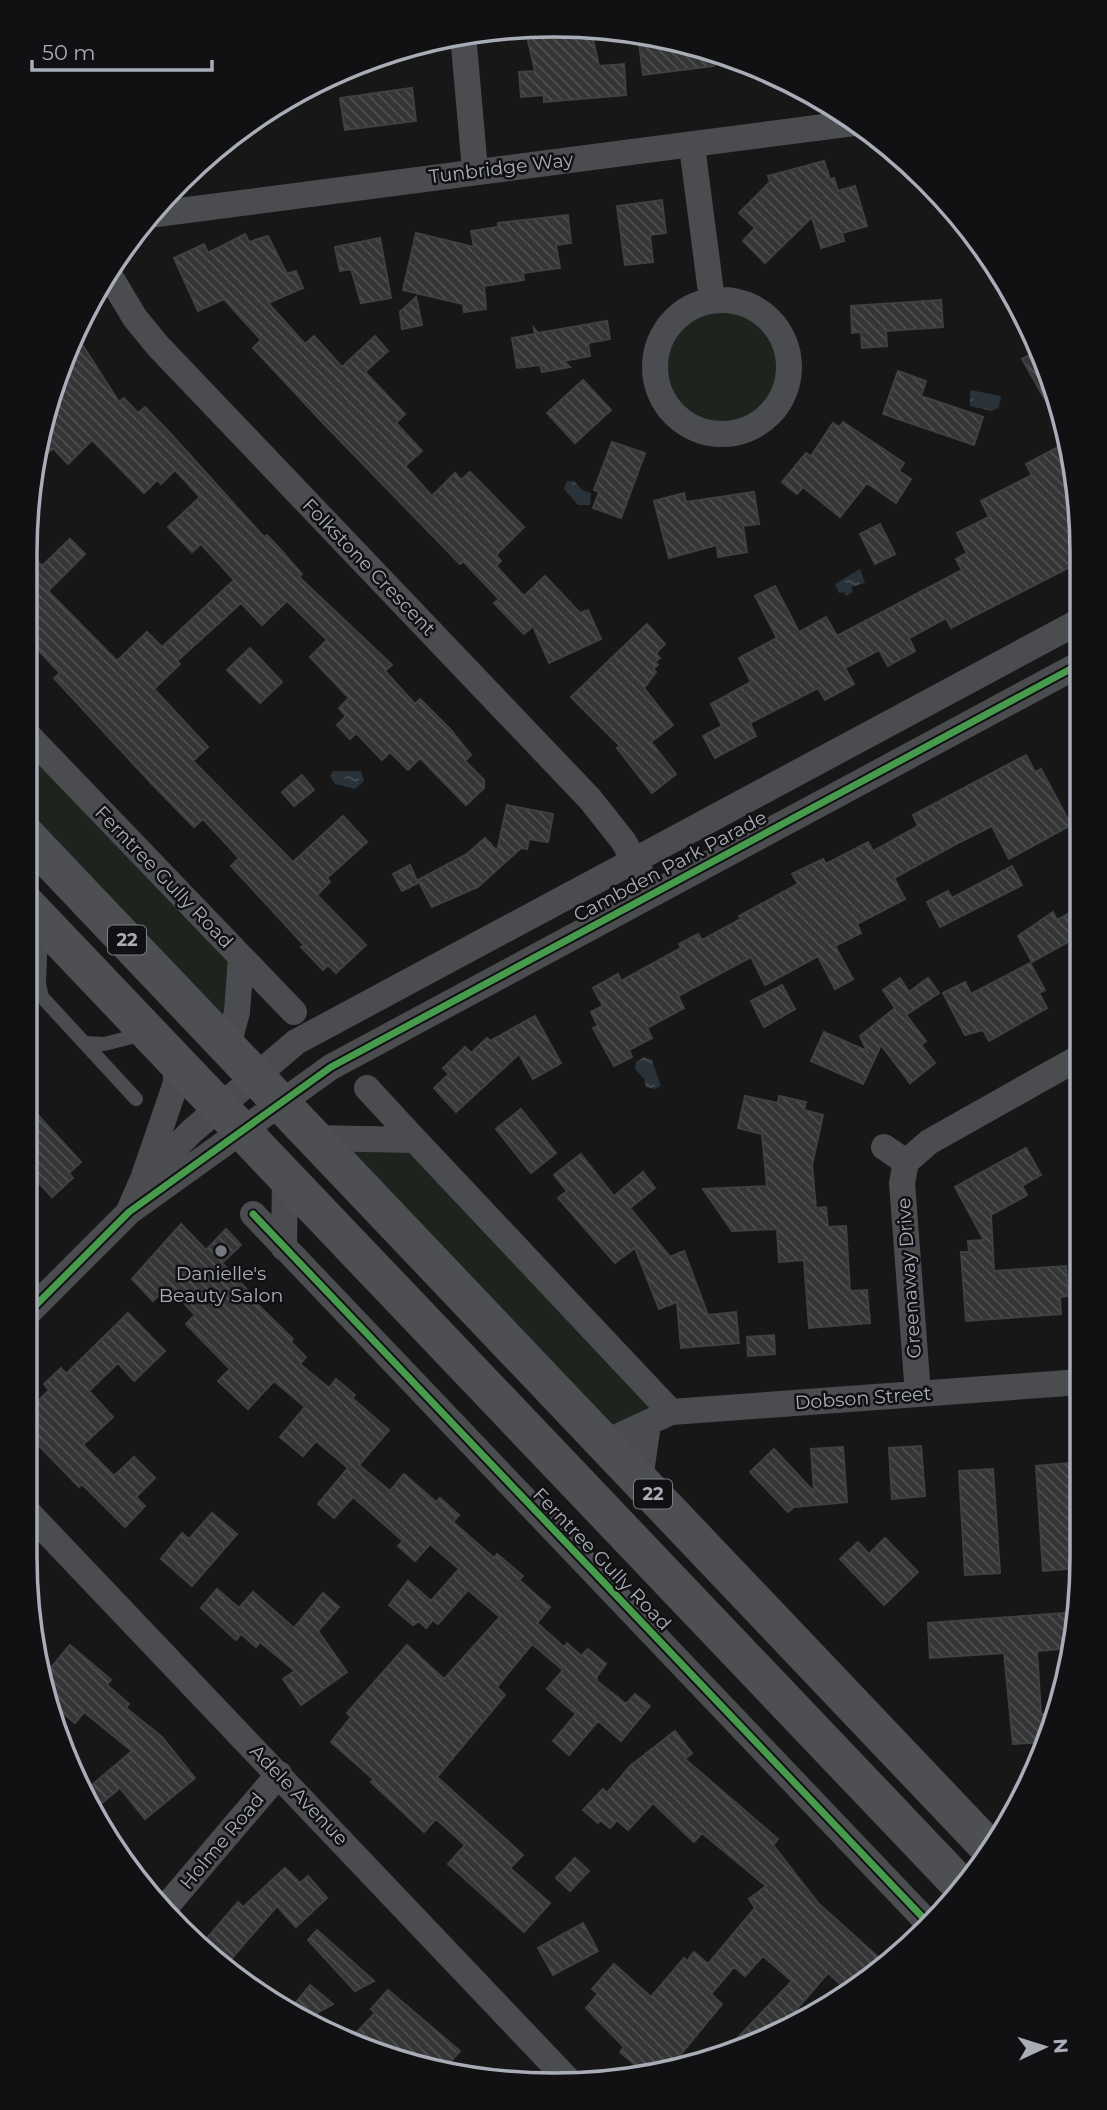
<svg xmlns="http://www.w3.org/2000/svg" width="1107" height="2110" viewBox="0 0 1107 2110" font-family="Montserrat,sans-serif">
<defs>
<pattern id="water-ripples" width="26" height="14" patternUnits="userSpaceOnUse" patternTransform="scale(1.75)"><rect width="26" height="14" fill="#2a3239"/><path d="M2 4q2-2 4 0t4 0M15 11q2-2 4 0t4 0" fill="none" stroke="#464d54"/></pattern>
<pattern id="building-back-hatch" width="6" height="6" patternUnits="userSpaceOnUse" patternTransform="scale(1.75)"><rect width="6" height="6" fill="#353536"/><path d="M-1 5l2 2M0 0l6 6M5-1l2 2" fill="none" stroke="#4f5051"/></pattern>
</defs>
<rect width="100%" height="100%" fill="#171717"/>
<path fill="#1d241e" d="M655 367a67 67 0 1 1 134 0a67 67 0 1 1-134 0Z
M25,732l216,226 -13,88 -203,-212z
M314,1138l101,2 256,272 -67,31z"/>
<path fill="url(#water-ripples)" d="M970,390l31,6 -2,11 -7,4 -22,-5z
M567,481h7l8,9 9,3 -1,12h-12l-14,-16z
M860,569l5,14 -14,4 2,5 -7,4 -2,-4 -5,1 -4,-9z
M333,771h28l3,10 -9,8 -20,-5 -5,-8z
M644,1057l8,3 9,26 -7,3 -8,-2 -2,-8 -9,-10 1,-7z"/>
<path fill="url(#building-back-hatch)" stroke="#3f4043" stroke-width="2" d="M590,26l9,40 25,-2 2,31 -82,7v-7l-23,2 -2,-25 16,-1 -10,-43z
M638,34l53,9 20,7 3,16 -71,9z
M412,88l4,33 -71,9 -5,-32z
M824,161l6,18 4,-1 4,13 17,-5 12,40 -25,7 2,8 -23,7 -9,-31 -47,46 -22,-22 12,-13 -16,-15 31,-31 -2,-6z
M662,200l4,33 -16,2 3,27 -28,3 -8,-59z
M568,215l3,28 -15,2 4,23 -37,5 1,7 -40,6 2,23 -22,3 -1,-8 -60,-14 13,-57 58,14 -3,-16 27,-4v-4z
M245,234l4,8 19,-6 19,38 9,-3 7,17 -35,15 37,41 9,-8 28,31 33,-31 13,15 -23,21 40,42 -9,9 26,28 -17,15 27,30 23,-23 6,7 9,-8 54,55 -28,28 5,6 -5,5 28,30 21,-20 35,37 8,-3 13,29 -52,24 -16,-37 -9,8 -30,-31 5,-4 -36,-38 -3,3 -135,-139 -72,-77 8,-8 -37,-41 -26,12 -24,-53 30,-14 4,9z
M380,238l11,60 -30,5 -10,-34 -11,2 -5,-24z
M416,297l6,28 -20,4 -2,-17z
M941,300l2,27 -57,4 1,15 -25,2 -1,-16 -9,1 -1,-27z
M607,321l3,18 -22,4 2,13 -26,5 6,6 -28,5 -2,-7 -23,3 -5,-30 23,-4 -1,-6 4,5z
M74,332l45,70 5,-4 14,15 7,-6 24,25 95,105 3,-2 12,13 23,26 -3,3 93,88 -7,6 30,33 5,-5 30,30 21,26 -6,6 19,19v8l-18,17 -46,-47 -12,12 -18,-18 -8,8 -26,-27 -6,6 -13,-14 9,-9 -7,-8 10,-10 -39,-41 17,-17 -40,-39 -25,24 -21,-22 -64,58 3,3 -26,25 54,58 -15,14 100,101 50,-46 24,26 -40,36 3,4 -13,13 49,50 -30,28 -8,-8 -5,5 -22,-23 3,-2 -73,-79 8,-8 -36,-39 -9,8 -42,-43 -98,-106 6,-5 -35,-37 1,-87 16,17 28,-27 15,15 -37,37 69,70 30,-29 15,15 72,-67 -33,-36 -9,8 -24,-25 32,-30 -25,-27 -14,14 -4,-4 -13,13 -52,-53 -24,24 -15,-16 -18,17 7,-48z
M1041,349l16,58 -6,3 -29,-51z
M898,371l28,10 -5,15 62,21 -9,28 -91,-31z
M583,380l28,30 -36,33 -28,-30z
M843,422l61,41 -5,8 12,8 -15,24 -29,-20 -27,34 -37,-30 -6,7 -15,-12 24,-29 5,3 22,-33 6,4z
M612,442l33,11 -24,65 -28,-10 6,-16 -5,-2z
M1060,446l16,31 -9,4 11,21v61l-127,65 -5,-10 -37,20 6,13 -27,15 -9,-16 -34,18 9,16 -29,16 -7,-12 -68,35 6,13 -41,22 -12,-22 19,-10 -11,-22 40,-22 -12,-24 38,-20 -22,-42 20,-10 24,46 27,-15 11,19 125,-66 -6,-11 11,-6 -10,-20 32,-16 -8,-16 51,-26 -6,-11z
M754,492l5,32 -16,2 4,26 -29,5 -1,-12 -48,13 -15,-57 30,-8 2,9z
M880,524l15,30 -20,10 -15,-30z
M647,624l18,20 -9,9 4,5 -5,4 3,3 -5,4 3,3 -12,16 29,37 -22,17 25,32 -24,19 -35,-45 3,-2 -49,-49z
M250,648l32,34 -22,21 -33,-33z
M1026,755l9,17 6,-3 30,56 -62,34 -17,-33 -36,18 -62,34 11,21 -48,25 4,9 -26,13 18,33 -18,10 -17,-33 -53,29 -14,-28 -73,39 6,12 -37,20 5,10 -23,12 3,7 -18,9 -21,-38 5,-2 -7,-14 12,-6 -10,-18 25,-14 3,7 60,-33 -2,-4 19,-10 4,6 39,-21 -2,-3 59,-32 -6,-10 31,-15 3,5 42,-22 5,9 45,-25 -5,-11z
M302,775l12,15 -20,16 -12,-14z
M507,805l46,9 -5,28 -19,-3 -2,10 -6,-1 -43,39 -46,20 -14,-27 49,-26 18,-16 12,13z
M410,865l8,18 -16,8 -9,-17z
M1012,866l10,19 -82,42 -13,-25 21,-11 4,7z
M1079,908v28l-47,26 -14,-26 35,-24 4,8z
M1030,963l15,27 -6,3 8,15 -58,33 -6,-11 -18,5 -22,-42 22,-11 6,12z
M900,978l9,14 19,-14 11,15 -33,22 20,26 -5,4 14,18 -25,20 -29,-38 -18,39 -52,-23 13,-29 43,19 -7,-15 35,-28 -12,-18z
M782,985l13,24 -31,18 -13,-26z
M535,1016l26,47 -28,16 -14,-25 -63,58 -22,-24 15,-14 -6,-6 22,-21 6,6 16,-15 3,3z
M745,1096l33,7 1,-7 27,6 -2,8 19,5 -11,50 4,43 10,-1 2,20 18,-1 4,65 17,-1 3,33 -61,5 -5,-68 -25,2 -2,-33 -45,2 -29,-42 64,-3 -5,-52 -24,-6z
M25,1101l56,61 -12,11 4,5 -21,19 -27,-29z
M521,1109l35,44 -25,20 -35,-44z
M1026,1148l15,27 -19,11 5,9 -36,20 3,56 72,-5 2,30 -8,1 1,17 -95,7 -5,-69h8l-1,-11 16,-1 -29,-53z
M581,1154l33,42 29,-24 12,16 -25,20 40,49 14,-6 24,64 28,-3 3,31 -58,5 -4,-46 -18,7 -24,-61 -20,15 -57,-65 9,-7 -13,-16z
M181,1224l25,26 20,-21 15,16 -19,18 37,39 -2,2 36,35 -2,3 15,15 -6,7 29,24 7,-9 19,16 -3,3 37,32 -30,35 31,26 14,-17 32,28 4,-4 19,17 -6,7 41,36 3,-4 26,22 -4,4 31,27 -13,16 27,24 3,-4 14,13 7,-7 18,15 -9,12v5l29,23 9,-10 15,12 -29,35 -23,-20 -29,34 -16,-14 23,-27 -29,-25 16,-19 -31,-26 -35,43 8,8 -68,82 86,78 -13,13 40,35 -26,29 -76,-68 17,-19 -29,-26 -12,13 -53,-50 2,-3 -42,-37 20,-25 -4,-4 60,-68 37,34 56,-62 -32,-27 -30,34 -5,-4 -7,8 -7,-7 -6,4 -24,-20 19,-24 23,20 28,-32 -29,-25 -15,17 -17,-15 5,-5 -50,-44 -19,21 -16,-14 30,-36 -32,-27 -13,15 -23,-19 25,-30 -31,-26 -26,28 -30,-28 12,-12 -44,-45 9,-9 -27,-29 -15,15 -21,-22z
M128,1313l37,38 -31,30 -16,-18 -29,28 24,26 -30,28 31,31 20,-19 21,21 -19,19 9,9 -20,21 -43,-43 -3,3 -54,-56v-16l24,-25 -5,-6 17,-16 5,6z
M774,1335l1,19 -27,2 -1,-19z
M921,1446l4,50 -33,3 -3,-51z
M843,1447l4,55 -53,5 -6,5 -38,-40 24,-23 40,43 -3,-43z
M1070,1463l8,105 -35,3 -7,-105z
M993,1469l7,104 -35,2 -6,-104z
M212,1513l25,21 -45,52 -31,-27 21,-26 7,6z
M885,1538l33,34 -34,33 -44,-46 18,-17 11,12z
M217,1589l22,19 14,-16 41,36 29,-35 16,14 -21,24 29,41 -46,33 -18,-26 12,-8 -35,-29 -4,5 -15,-13 -5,6 -35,-32z
M1078,1612l-6,36 -35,3 4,63 16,-1 -11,29 -33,2 -9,-91 -74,5 -2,-35z
M70,1645l41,35 -4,5 22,19 -3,4 36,29 33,41 -50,41 -25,-31 -24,20 -10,-18 46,-39 -48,-39 -9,11 -27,-23 -3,-17 9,-10 -5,-3z
M675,1731l17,22 -7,6 93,80 -5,6 46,59 67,60 -40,25 -18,-16 -52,60 -20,12 -33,8 69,-72 -29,-25 -18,20 -11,-9 -23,27 11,10 -50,61 -29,7 -23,-20 4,-5 -38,-39 12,-14 -6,-5 22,-25 37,33 33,-39 3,3 7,-9 14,12 47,-56 -6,-9 17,-13 -64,-53 -8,9 -41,-39 -25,27 -11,-10 -7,8 -10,-8 -2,3 -15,-13 20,-21 4,4 23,-27z
M575,1858l14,13 -19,20 -14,-13z
M285,1868l15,15 8,-7 19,22 -31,29 -19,-21 -51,59 -23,-22 35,-41 5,5z
M583,1923l15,28 -45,24 -15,-27z
M317,1930l57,51 -19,10 -47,-51z
M310,1985l23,19 -25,14 -18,-8z
M388,1990l72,61 -17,19 -26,-2 -47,-22 -15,-12 20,-21 -4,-4z"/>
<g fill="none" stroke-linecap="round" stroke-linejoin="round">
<path stroke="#4b4c50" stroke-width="14" d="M41,927l-2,57 3,13 94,102
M85,1043l19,1 40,-10"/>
<path stroke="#4b4c50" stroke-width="26" d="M463,34l12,136
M692,146l20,154
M149,215l705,-92
M108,273l27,45 23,28 432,453 34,43 28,52
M655 367a67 67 0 1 1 134 0a67 67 0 1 1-134 0Z
M25,732l269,280
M228,1046l9,-34 4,-54
M367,1088l48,52
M314,1138l101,2 256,272
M884,1147l22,15
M144,1176l32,-93v-20
M129,1211l13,-30 50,-50 104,-89 782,-420
M253,1214l677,711
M284,1248l1,-71
M25,1316l104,-104 202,-145 747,-402
M918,1394l-16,-211 4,-21 23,-20 151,-85
M604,1443l67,-31 410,-30
M640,1480l8,-56
M25,1509l546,574
M165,1908l114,-134"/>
<path stroke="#4d4f52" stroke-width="38" d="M25,834l966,1016
M25,903l939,986"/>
<defs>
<path id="cycleway" d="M253,1214l677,711
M25,1316l104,-104 202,-145 747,-402"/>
</defs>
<use href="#cycleway" stroke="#111113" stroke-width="11"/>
<use href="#cycleway" stroke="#469c4c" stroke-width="7"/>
</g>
<circle fill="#757880" stroke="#111113" stroke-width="2.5" cx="221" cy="1251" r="7"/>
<g text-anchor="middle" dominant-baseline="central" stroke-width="5" stroke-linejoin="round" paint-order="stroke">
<g fill="#111113" stroke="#7b7e86" stroke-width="2">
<rect x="108" y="925.5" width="38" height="29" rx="5"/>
<rect x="634" y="1479.5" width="38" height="29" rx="5"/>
</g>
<g font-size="18" font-weight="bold" fill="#a8adb8">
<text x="127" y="940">22</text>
<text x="653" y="1494">22</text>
</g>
<g font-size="19" fill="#a8adb8" stroke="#111113">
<text transform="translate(501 168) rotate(-7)">Tunbridge Way</text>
<text transform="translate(369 567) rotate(46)">Folkstone Crescent</text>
<text transform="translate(670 866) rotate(-28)">Cambden Park Parade</text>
<text transform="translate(164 877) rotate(46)">Ferntree Gully Road</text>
<text transform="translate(909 1278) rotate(-94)">Greenaway Drive</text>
<text transform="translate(863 1398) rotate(-4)">Dobson Street</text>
<text transform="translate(602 1559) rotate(46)">Ferntree Gully Road</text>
<text transform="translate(299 1795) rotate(46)">Adele Avenue</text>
<text transform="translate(222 1841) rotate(-50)">Holme Road</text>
</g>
<g font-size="19" fill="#a8adb8" stroke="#111113">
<text x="221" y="1273">Danielle's<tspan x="221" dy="22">Beauty Salon</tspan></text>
</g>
</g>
<path d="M0 0H1107V2110H0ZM553 37H554A516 516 0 0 1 1070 553V1557A516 516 0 0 1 554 2073H553A516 516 0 0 1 37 1557V553A516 516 0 0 1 553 37Z" fill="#111113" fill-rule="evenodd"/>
<path fill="none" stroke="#a8adb8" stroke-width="3.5" d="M553 37H554A516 516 0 0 1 1070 553V1557A516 516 0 0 1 554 2073H553A516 516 0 0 1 37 1557V553A516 516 0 0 1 553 37Z"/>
<g transform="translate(1044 2047) rotate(86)" stroke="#111113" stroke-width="5" paint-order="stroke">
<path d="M0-5L12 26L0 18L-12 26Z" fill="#a8adb8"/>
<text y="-10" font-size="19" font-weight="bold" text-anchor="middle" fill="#a8adb8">N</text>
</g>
<path d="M32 60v10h180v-10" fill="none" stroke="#a8adb8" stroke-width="3.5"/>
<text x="42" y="60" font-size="21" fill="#a8adb8" stroke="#111113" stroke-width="5" paint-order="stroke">50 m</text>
</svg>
